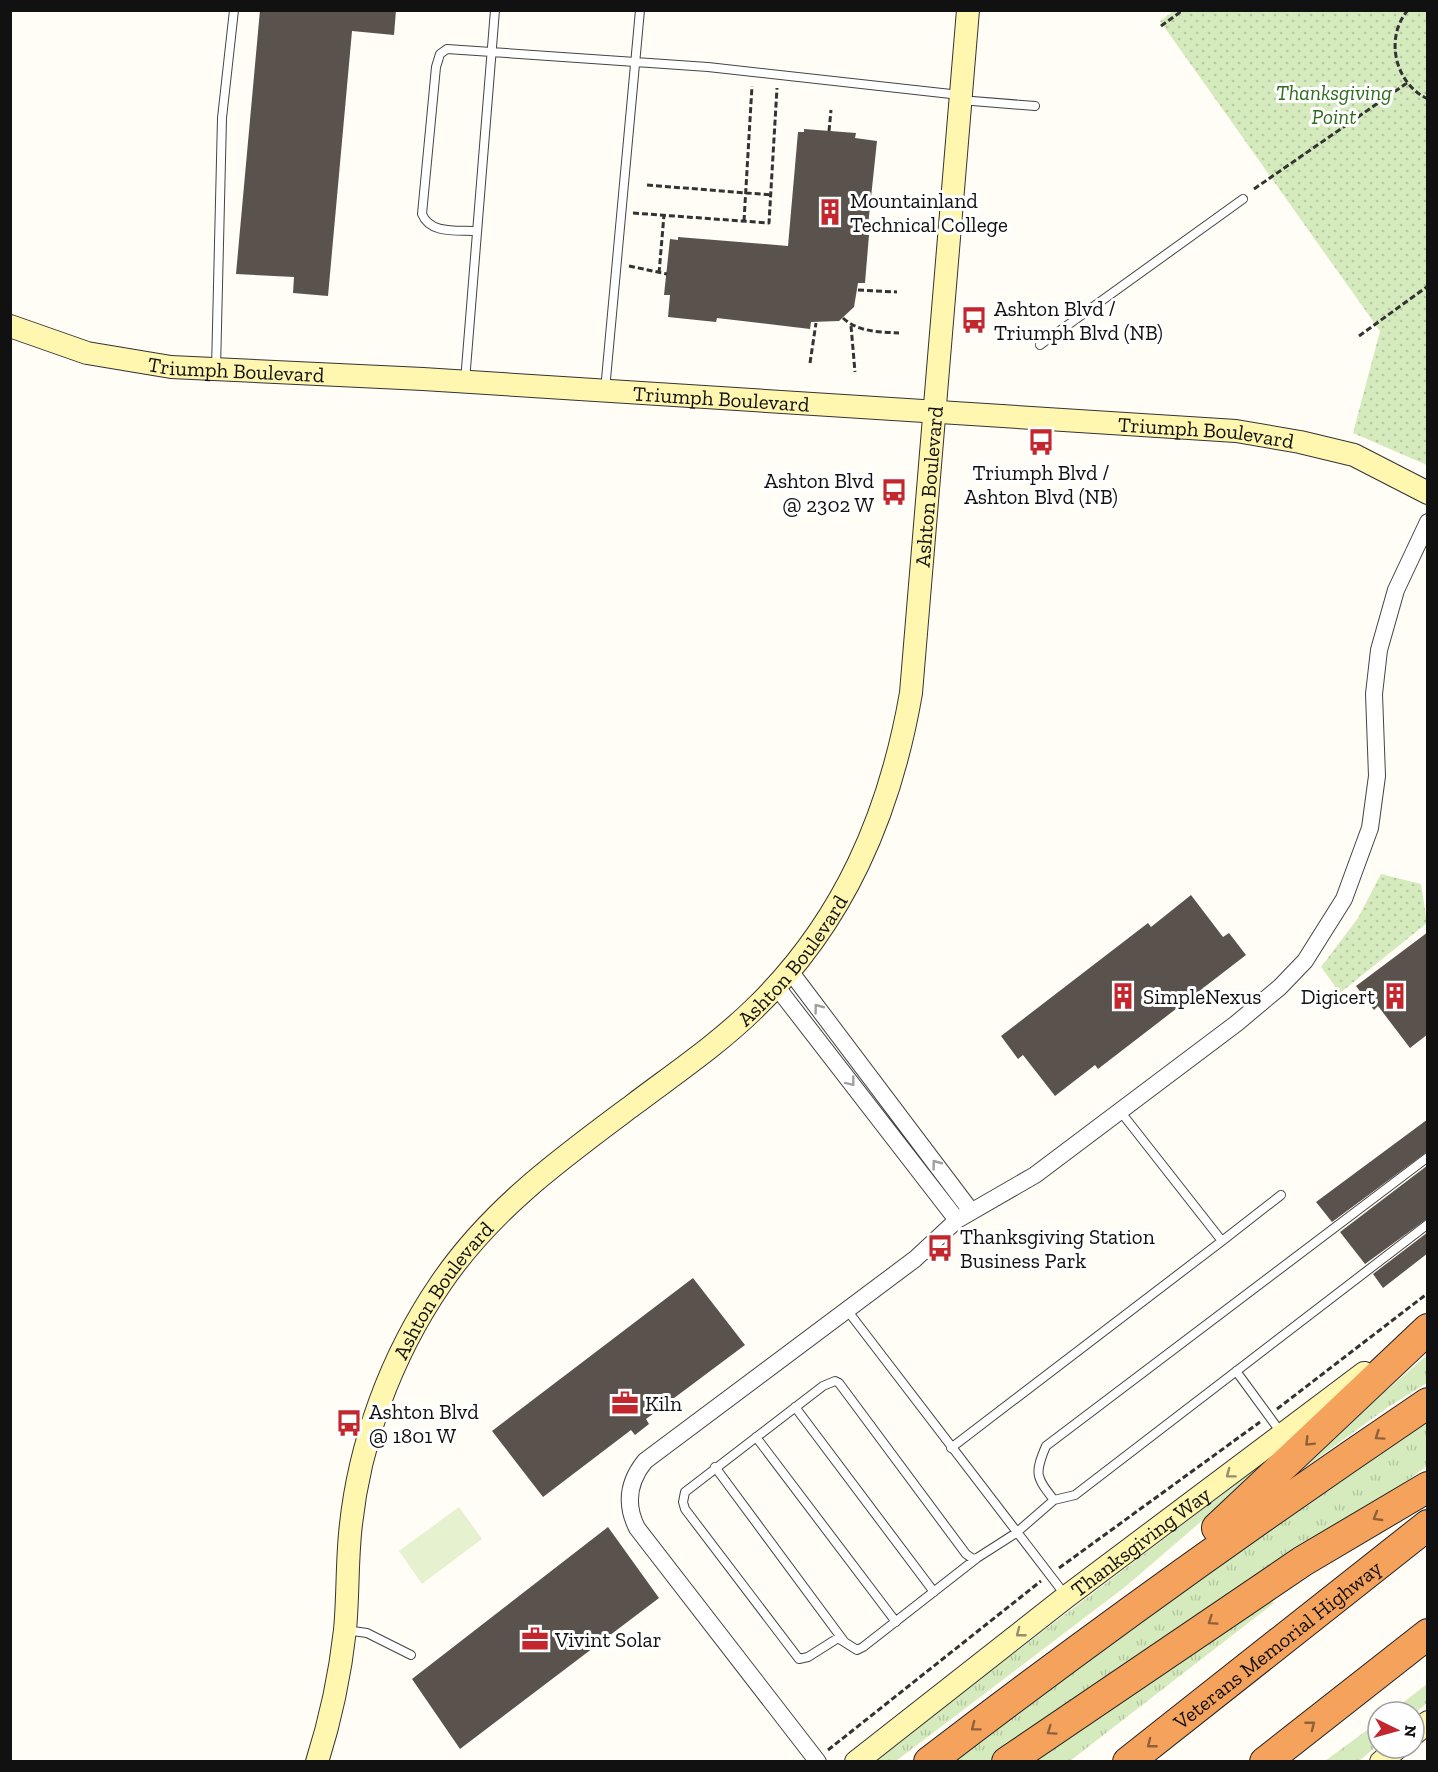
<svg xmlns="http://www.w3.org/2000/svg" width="1438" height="1772" viewBox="0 0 1438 1772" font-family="'Zilla Slab',serif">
<defs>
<pattern id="grass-tufts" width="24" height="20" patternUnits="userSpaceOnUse" patternTransform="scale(1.5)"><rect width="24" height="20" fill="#d5ebbd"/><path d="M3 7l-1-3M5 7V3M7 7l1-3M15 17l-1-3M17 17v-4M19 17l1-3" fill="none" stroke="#b6c8a1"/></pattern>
<pattern id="park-dots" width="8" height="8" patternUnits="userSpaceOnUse" patternTransform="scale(1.5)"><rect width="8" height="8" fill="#d5ebbd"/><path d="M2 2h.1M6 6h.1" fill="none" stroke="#b6c8a1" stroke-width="1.8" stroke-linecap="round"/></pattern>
</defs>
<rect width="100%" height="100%" fill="#fffdf5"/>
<path fill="url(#grass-tufts)" d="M1427,1355v28l-39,24 -122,89z
M1427,1410v56l-58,43 -330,214 -50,38 -36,1z
M1281,1450l1,2 -157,135 -229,174 -25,1z
M1270,1598l4,5 -204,158 -50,1z
M1427,1684v19l-13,11v-2h-23z
M1378,1722v23l-19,16h-34z"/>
<path fill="url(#park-dots)" d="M1175,10l252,1v454l-74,-32 27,-102 -220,-310z
M1381,874l40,10 6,39 -87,70 -19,-26 37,-49z"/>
<path fill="#e6f2cf" d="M459,1507l23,32 -60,45 -23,-33z"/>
<path fill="#5a524d" d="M260,10h136l-2,25 -42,-4 -24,265 -35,-3 1,-16 -58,-3z
M804,129l52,4 -1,5 22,3 -10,94h2l-4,48h-7l-4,24 -15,14 -28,1 -1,7 -93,-11 -1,4 -48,-5 2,-22h-6l6,-56 8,1v-3l110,9 10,-114h6z
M1191,895l32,42 6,-4 17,22 -148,114 -3,-4 -40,31 -32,-41 -5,4 -17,-23 147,-113 3,4z
M1428,932v102l-18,14 -32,-42 -4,4 -18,-24z
M1428,1119v32l-96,71 -16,-20z
M1428,1165v53l-63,46 -25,-32z
M1428,1232v21l-45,35 -10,-14z
M693,1278l52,67 -99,74 3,5 -14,11 -4,-5 -88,67 -51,-66z
M608,1527l51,71 -199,151 -48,-70z"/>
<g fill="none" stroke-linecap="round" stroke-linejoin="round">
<defs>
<path id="lane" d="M960,100l75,6
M475,231c-19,-1 -45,3 -53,-17l14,-147 4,-13 7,-5 261,18 252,28
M1040,345l203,-146
M216,369l6,-251 12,-108
M465,381l30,-371
M605,390l35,-380
M1120,1111l102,130 59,-46
M847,1310l219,286
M1236,1371l46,63
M795,1407l139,185
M756,1437l140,185
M951,1448l271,-207
M715,1467l128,173
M1054,1500c-18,-23 -20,-26 -8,-54l382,-289
M977,1558l-114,89 -6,3 -19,-12 -30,19 -9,2 -114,-150 -2,-7 2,-10 138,-106 12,-5 4,2 127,171 7,5 4,-1 39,-25 38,-33 21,-5 353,-271
M345,1630l22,3 44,22"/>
<path id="street" d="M790,971l181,240
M776,986l181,234
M818,1762l-181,-234c-12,-24 -9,-46 8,-67l270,-202 42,-39 78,-45 202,-152 43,-36 25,-26 39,-62 26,-71 7,-52 -3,-82 5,-44 17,-60 32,-68"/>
<g id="secondary">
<path id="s1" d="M10,326l77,27 84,14 252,12 813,52 64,11 54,13 74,38"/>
<path d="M1414,1734l14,-12"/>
<path id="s2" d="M317,1762c14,-44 23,-87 28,-132 3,-32 2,-64 5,-96 8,-89 41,-178 91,-251 51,-75 121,-125 192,-178 41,-31 84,-60 121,-96 90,-87 136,-195 157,-316l57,-683"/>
<path id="s3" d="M856,1762l210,-165 298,-224"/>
<path d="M1381,1762l16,-14"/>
</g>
<g id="highway">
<path d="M1217,1528l211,-199"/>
<path d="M929,1762c163,-125 329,-244 499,-359"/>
<path d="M1007,1762l296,-201 125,-74"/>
<path id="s4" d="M1128,1762l300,-237"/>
<path d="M1265,1762l163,-128"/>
</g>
</defs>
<use href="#lane" stroke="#444" stroke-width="10"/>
<use href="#street" stroke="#444" stroke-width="18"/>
<use href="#secondary" stroke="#333" stroke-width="24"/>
<use href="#highway" stroke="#222" stroke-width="32"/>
<path stroke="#333" stroke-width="3" stroke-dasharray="6 3" stroke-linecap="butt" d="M1408,10c-24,28 -13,74 20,89
M1161,26l22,-16
M829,131l2,-21
M647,185l125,10
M1254,189l153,-106
M633,213l136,10 8,-135
M744,221l8,-135
M629,266l38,8
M659,273l5,-58
M858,290l39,2
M843,318c15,14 36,14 56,15
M851,326l4,46
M1359,336l69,-50
M810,363l6,-40
M1277,1409l151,-116
M1059,1568l201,-146
M828,1750l213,-169"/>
<use href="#lane" stroke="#fff" stroke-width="8"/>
<use href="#street" stroke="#fff" stroke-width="16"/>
<use href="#secondary" stroke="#fff6b0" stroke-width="22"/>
<use href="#highway" stroke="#f5a25d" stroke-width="30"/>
</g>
<defs><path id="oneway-chevron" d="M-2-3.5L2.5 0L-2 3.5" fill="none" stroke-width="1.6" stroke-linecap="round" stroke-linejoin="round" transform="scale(1.5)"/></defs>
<g stroke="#a0a0a0">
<use href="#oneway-chevron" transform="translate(818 1008) rotate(-127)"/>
<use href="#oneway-chevron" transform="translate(851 1082) rotate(52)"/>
<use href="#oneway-chevron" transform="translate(936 1164) rotate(-127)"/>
</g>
<g stroke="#8e613b">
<use href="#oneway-chevron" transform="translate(1379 1436) rotate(146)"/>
<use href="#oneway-chevron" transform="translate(1309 1442) rotate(135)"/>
<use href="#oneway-chevron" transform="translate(1377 1517) rotate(150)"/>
<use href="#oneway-chevron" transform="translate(1212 1621) rotate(146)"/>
<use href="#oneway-chevron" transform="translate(1311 1725) rotate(-38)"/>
<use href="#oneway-chevron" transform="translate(975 1727) rotate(143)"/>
<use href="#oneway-chevron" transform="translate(1051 1731) rotate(145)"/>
<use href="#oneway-chevron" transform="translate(1151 1744) rotate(142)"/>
</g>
<g stroke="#948f68">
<use href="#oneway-chevron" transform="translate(1230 1474) rotate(143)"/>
<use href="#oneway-chevron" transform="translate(1020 1633) rotate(142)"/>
</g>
<defs>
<symbol id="building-bare" viewBox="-9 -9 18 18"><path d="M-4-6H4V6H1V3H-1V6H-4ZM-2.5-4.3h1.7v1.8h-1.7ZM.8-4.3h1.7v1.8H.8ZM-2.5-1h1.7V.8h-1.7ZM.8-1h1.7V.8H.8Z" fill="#c4262e" stroke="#fff" stroke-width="2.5" paint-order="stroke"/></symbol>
<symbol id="bus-bare" viewBox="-9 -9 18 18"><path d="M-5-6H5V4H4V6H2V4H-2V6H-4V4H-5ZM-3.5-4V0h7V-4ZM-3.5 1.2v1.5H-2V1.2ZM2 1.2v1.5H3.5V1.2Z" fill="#c4262e" stroke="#fff" stroke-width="2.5" paint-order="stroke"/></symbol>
<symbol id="office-bare" viewBox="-9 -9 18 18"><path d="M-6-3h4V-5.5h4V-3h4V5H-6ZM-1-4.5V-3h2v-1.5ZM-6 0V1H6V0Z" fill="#c4262e" stroke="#fff" stroke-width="2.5" paint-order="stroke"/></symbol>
</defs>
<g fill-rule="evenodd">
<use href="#building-bare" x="811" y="193" width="38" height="38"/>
<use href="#bus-bare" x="955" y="301" width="38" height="38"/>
<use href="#bus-bare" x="1022" y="423" width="38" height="38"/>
<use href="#bus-bare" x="875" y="473" width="38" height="38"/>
<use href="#building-bare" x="1104" y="977" width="38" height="38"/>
<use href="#building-bare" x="1376" y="977" width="38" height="38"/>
<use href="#bus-bare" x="921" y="1229" width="38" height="38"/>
<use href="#office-bare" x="606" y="1384" width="38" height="38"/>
<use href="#bus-bare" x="330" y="1404" width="38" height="38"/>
<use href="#office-bare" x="516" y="1620" width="38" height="38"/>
</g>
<g text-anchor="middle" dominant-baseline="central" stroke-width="6" stroke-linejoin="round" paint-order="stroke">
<g font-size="21" font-style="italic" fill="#2f6b1f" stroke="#fff">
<text x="1334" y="92">Thanksgiving<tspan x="1334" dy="24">Point</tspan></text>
</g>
<g font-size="21" fill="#111" stroke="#fff" text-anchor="start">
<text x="850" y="200">Mountainland<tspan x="850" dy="24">Technical College</tspan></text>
<text x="994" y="308">Ashton Blvd /<tspan x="994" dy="24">Triumph Blvd (NB)</tspan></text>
<text x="1041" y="472" text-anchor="middle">Triumph Blvd /<tspan x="1041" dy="24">Ashton Blvd (NB)</tspan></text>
<text x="874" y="480" text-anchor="end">Ashton Blvd<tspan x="874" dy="24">@ 2302 W</tspan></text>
<text x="1143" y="996">SimpleNexus</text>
<text x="1375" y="996" text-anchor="end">Digicert</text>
<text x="960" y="1236">Thanksgiving Station<tspan x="960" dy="24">Business Park</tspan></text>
<text x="645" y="1403">Kiln</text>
<text x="369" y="1411">Ashton Blvd<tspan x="369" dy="24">@ 1801 W</tspan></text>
<text x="555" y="1639">Vivint Solar</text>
</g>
<g font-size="21" fill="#111" stroke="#fff">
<text stroke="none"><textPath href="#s1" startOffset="232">Triumph Boulevard</textPath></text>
<text stroke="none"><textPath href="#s1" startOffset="718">Triumph Boulevard</textPath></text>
<text stroke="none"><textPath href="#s1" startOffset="1204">Triumph Boulevard</textPath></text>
<text stroke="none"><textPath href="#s2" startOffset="1485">Ashton Boulevard</textPath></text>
<text stroke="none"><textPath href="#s2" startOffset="981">Ashton Boulevard</textPath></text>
<text stroke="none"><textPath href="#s2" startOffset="496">Ashton Boulevard</textPath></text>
<text stroke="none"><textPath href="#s3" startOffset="360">Thanksgiving Way</textPath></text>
<text stroke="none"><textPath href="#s4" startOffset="190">Veterans Memorial Highway</textPath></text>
</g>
</g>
<rect width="1438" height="1772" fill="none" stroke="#111111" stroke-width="24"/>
<g transform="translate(1396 1730) rotate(95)"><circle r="28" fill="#ffffff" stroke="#a0a0a0" stroke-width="1.5"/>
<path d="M0-4.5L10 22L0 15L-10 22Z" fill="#c4262e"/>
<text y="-9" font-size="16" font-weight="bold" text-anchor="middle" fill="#111111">N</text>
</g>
</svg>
